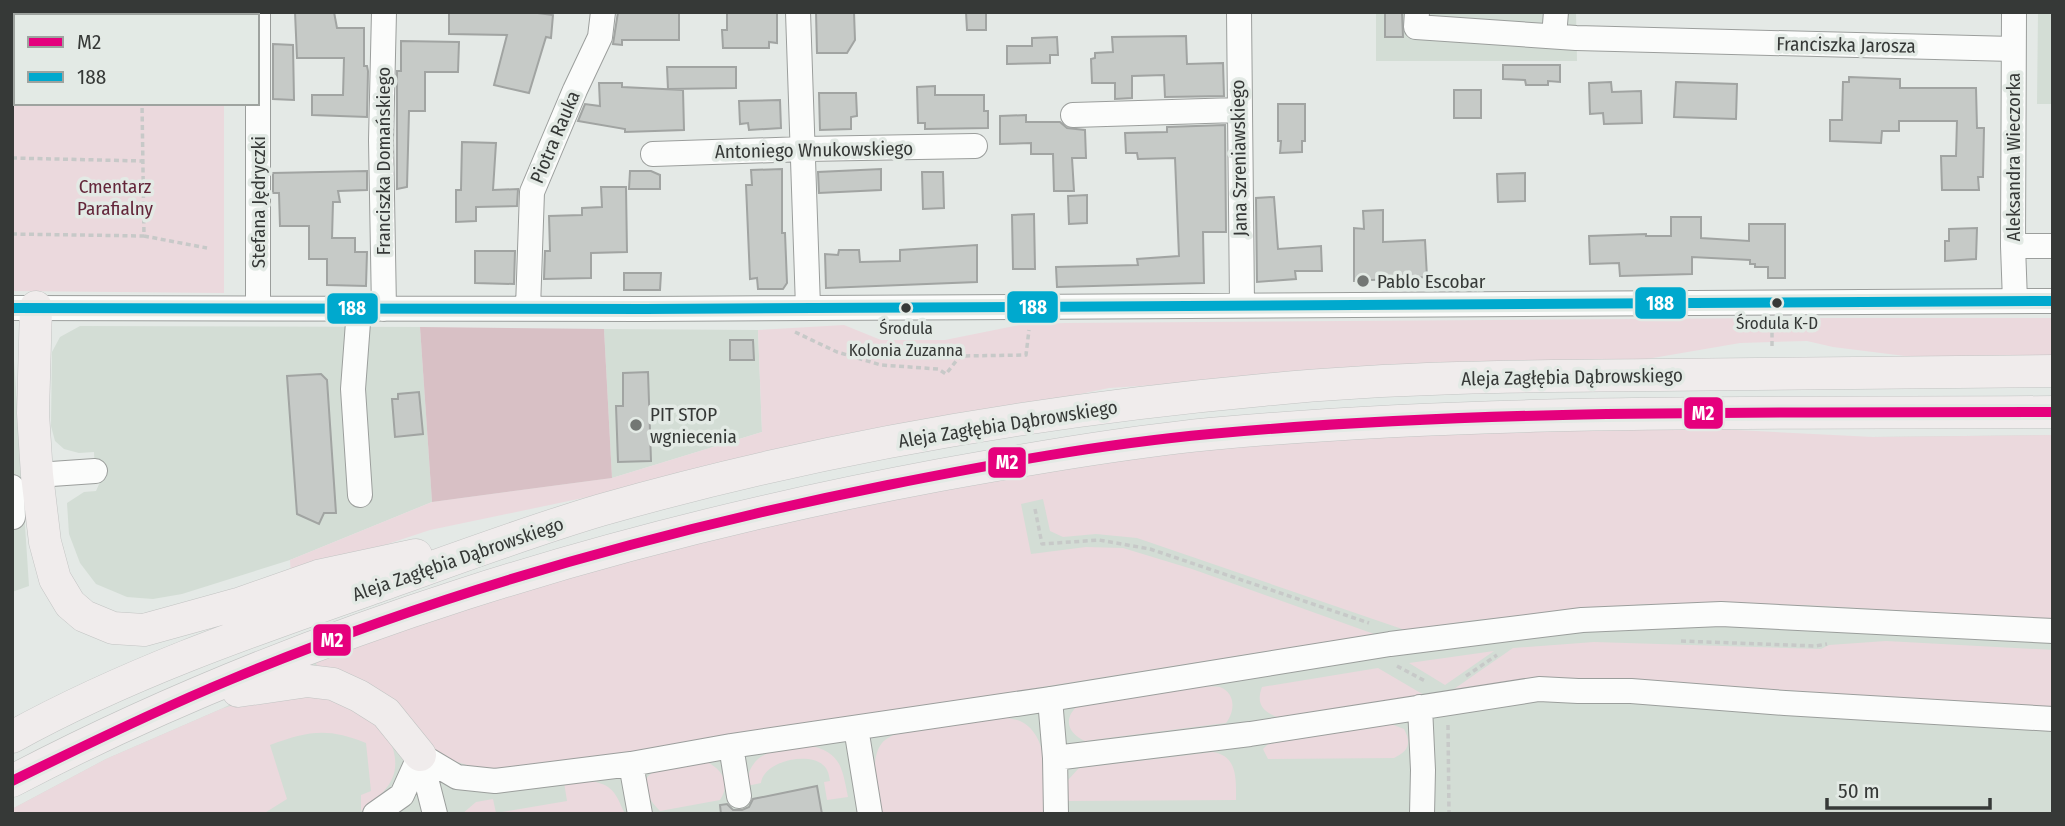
<svg xmlns="http://www.w3.org/2000/svg" width="2065" height="826" viewBox="0 0 2065 826" font-family="'Fira Sans Condensed',sans-serif">
<rect width="100%" height="100%" fill="#e4e9e6"/>
<path fill="#d3ddd5" d="M1376,12h200l1,49h-201z
M2038,12h15v92h-16z
M80,326l340,1 12,175 -142,58 -108,34 -29,5 -26,-2 -31,-13 -16,-21 -11,-29 -2,-31 17,-11 12,-1 4,-9 -5,-11 -1,-19 -15,1 -15,-4 -9,-8 -4,-15 1,-74 8,-15z
M12,329l17,257 -17,6z
M604,329l154,1 4,102 -150,46z
M2053,435v379h-2041v-5l94,-50 115,-50 95,-47 494,-150 1063,-75z"/>
<path fill="#ebd9dd" d="M12,12h212v4h-208v87h208v190l-212,-2z
M1784,318h269v39l-148,-1 -72,-9 -26,-6 -67,2 -99,17 -156,3 -376,25 -679,142 -139,46 -1,-16 142,-58 180,-24 150,-46 -4,-102 86,-5 37,15h64l74,-15 46,-2z
M1678,427l195,10 180,-2v184l-250,-14 -158,-1 -170,16 -70,10 -268,-92 -41,-4 -33,3 -13,-6 -7,-32 -22,5 10,50 55,-7 37,1 69,21 182,65 -857,137 -27,1 -43,-13 -130,-92 -1,-5 125,-46 160,-52 209,-52 305,-52 147,-18 197,-11z
M1886,641l167,9v59l-440,-31h-78l-81,11 59,-41 81,-6 227,7 8,-4z
M1494,651l-49,34 -36,-22z
M1378,668l46,27 -147,22c-15,-6 -21,-14 -15,-30z
M1201,686c6,1 13,0 19,1 16,6 15,25 6,36l-141,18c-17,-7 -23,-23 -6,-36z
M322,694c17,9 37,16 54,27 9,6 14,18 17,28 9,30 -10,45 -32,62v-16l10,-4 -5,-48c-38,-16 -59,-12 -96,2l17,54 -24,15h-251v-5l94,-50 115,-50 36,-12z
M1004,717c5,2 12,2 16,4 32,15 24,65 24,93h-162c-4,-21 -14,-53 0,-71 3,-4 10,-7 14,-10z
M1391,724l13,5c8,15 4,22 -10,29l-126,1 -5,-10 5,-5z
M808,745c33,7 34,22 40,52l-21,3 -3,-18 6,-1c-1,-6 -2,-12 -7,-16 -13,-13 -59,-5 -62,18l-14,3c1,-37 33,-36 61,-41z
M1213,752c25,4 23,28 23,48l-170,1 2,-21 11,-12z
M702,760c19,7 30,22 18,40l-60,11c-41,-42 11,-46 42,-51z
M585,780c26,4 29,9 39,32l-162,2 14,-12 17,-3 3,14 71,-12 -3,-19z"/>
<path fill="#d8c0c5" d="M420,327l184,2 8,149 -180,24z"/>
<path fill="#c6cac7" stroke="#a1a4a2" stroke-width="2" d="M295,12h39l3,16h27v38h3l1,5 -1,46 -55,-2v-20h31l1,-37h-47z
M449,12h81l23,3 -2,23 -5,-1 -17,56 -35,-8 13,-50 -58,-1z
M618,12h61v28h-57v5l-9,-1z
M727,12h50v31l-8,-1v6h-46l-1,-18h5z
M816,12h38l1,28 -8,13h-30z
M966,12h20v18h-19z
M1385,12h17l1,25h-18z
M1186,36l1,28 36,-1 1,33 -59,1 -1,-22 -32,1v22l-17,1v-16h-23l-1,-24 4,-1v-5l18,-1 -1,-15z
M1057,37l1,18h-8v8l-43,1v-18h25v-8z
M401,41l58,1 -1,30h-33v39h-16l-2,76 -10,2v-118h4z
M273,44l20,1 1,55 -21,-1z
M1503,65h57v17l-12,-1v4h-22l-1,-5 -22,-1z
M667,67h69v21l-68,1z
M1849,77l51,2v9h76l1,40h7l-1,49h-5l1,13h-37l-1,-34h15l1,-35h-58v10h-17l-1,12 -51,-2v-21h12l1,-38h6z
M1611,82l1,10 29,-1 1,32 -38,1 -1,-11 -13,1 -1,-31z
M1676,82l61,2 -1,35 -62,-2z
M599,83h23v4l61,3 1,40 -59,2v-3l-47,-8 7,-17 15,2z
M935,86v9h49v16h4v17l-63,1v-6h-7l-1,-36z
M1454,90h27v28h-27z
M819,93h37l1,23 -6,1v12l-31,1z
M780,100l1,28 -32,2 -1,-7 -8,1 -1,-23z
M1278,104h27v37h-3v11l-22,1 1,-12h-3z
M1026,115v7h34l7,6 18,2 1,28h-14l2,33h-20l-1,-37h-22v-11l-31,1v-28z
M1225,125l1,107h-23l1,51 -147,4 -1,-20 82,-2 -1,-6 42,-3 -4,-98 -37,1 -1,-6h-11l-1,-20 42,-1v-5z
M462,142l34,1 -3,47 25,-1 -1,17 -41,1v14l-20,1v-32h5z
M782,169v64h3l2,50 -4,6h-25l-1,-11 -7,1 -4,-94h6l-1,-15z
M881,169v21l-62,3 -1,-21z
M367,171v19l-29,1 2,11h-7l-1,36h23v14h12l-1,34 -39,-1v-26h-18v-33h-29l-1,-33h-6v-20z
M630,171h21l9,4v14h-31z
M922,172h21l1,36 -21,1z
M1525,173v28l-27,1 -1,-28z
M601,187h25l1,65 -36,1v25l-47,1 1,-28h5l-1,-35 33,-1v-7l20,-1z
M1087,195v28l-18,1 -1,-28z
M1274,197l4,52 43,-3 1,25h-27l1,8 -39,3 -1,-84z
M1383,210v32l42,-2 2,37 -73,4v-53l10,1 -1,-18z
M1034,214l1,55h-22l-1,-54z
M1671,217h30v21l48,3v-17h36v54h-17v-11h-13v-3h-5v-4l-58,-3v17l-72,2 -1,-13 -29,1 -1,-28 57,-2v2h25z
M1977,228l-1,31 -31,2v-20h4v-12z
M977,245v37l-151,6 -1,-34 13,1 1,-5h20l1,12 40,-1v-11z
M475,251h40l-1,33 -39,-1z
M624,273h37l-1,17h-36z
M730,340h23l1,20h-24z
M648,372l3,89 -33,1 -2,-56h7v-33z
M321,374l6,6 9,133h-12l-5,11 -22,-10 -10,-138z
M419,392l4,42 -28,3 -3,-38h6v-5z
M817,786l5,28h-101l-1,-9 7,-1 6,6h9l7,-3 4,-8z"/>
<g fill="none" stroke-linecap="round" stroke-linejoin="round">
<defs>
<path id="minor" d="M798,12l10,295
M1239,12l3,292
M1417,12l-1,15 160,11 437,11
M2014,12l-1,234 2,55
M1554,36l2,-24
M1073,115l165,-5
M653,154l151,-5 171,-3
M2013,246h40
M12,308l633,1 1408,-8
M258,308v-296
M528,308l4,-116 43,-102 25,-53 3,-25
M359,309l-6,80 7,106
M384,309l-3,-169 3,-128
M37,475l58,-4
M12,487l1,30
M1050,699l5,59 1,56
M1420,707l3,63 -1,44
M856,728l14,86
M731,746l8,50
M420,755l37,22 38,4 136,-17 100,-18 319,-47 340,-55 192,-24 139,-6 332,17
M420,755l15,59
M1055,758l195,-24 289,-45 39,2h53l154,12 268,16
M631,764l9,50
M375,814l27,-19 18,-40"/>
<path id="major" d="M36,307l-3,106 4,62 8,67 10,37 15,25 14,12 29,12 31,2 94,-26 80,-28 98,-21
M238,691l70,-10 25,3 26,12 27,17 34,42
M12,737c118,-65 244,-108 370,-152 73,-26 145,-53 219,-75 213,-61 442,-100 662,-120 129,-13 260,-14 390,-15 133,-2 266,-3 400,-4
M12,781c286,-150 611,-247 928,-306 89,-16 180,-32 270,-41 280,-26 562,-20 843,-22"/>
</defs>
<use href="#minor" stroke="#9b9e9c" stroke-width="26"/>
<use href="#major" stroke="#c2c4c3" stroke-width="33"/>
<path stroke="#c7c9c8" stroke-width="3.5" stroke-dasharray="5 3.5" stroke-linecap="butt" d="M141,16v-4
M12,158l131,3
M12,234l132,2 -2,-133
M144,236l63,12
M1772,324v23
M795,332l42,20 44,13 57,4 8,5 14,-18 66,-1 3,-25
M1035,509l7,35 57,-4 51,9 219,74
M1681,641l134,5 12,-2
M1397,666l30,16
M1466,676l31,-21
M1448,725l1,89"/>
<use href="#minor" stroke="#fbfcfb" stroke-width="24"/>
<use href="#major" stroke="#f0ecec" stroke-width="32"/>
<defs>
<path id="bus-1" d="M12,781c73,-36 145,-71 220,-102 211,-88 432,-149 656,-194 106,-21 214,-41 322,-51 280,-26 562,-21 843,-22"/>
<path id="bus-2" d="M12,308l633,1 1408,-8"/>
</defs>
<use href="#bus-1" stroke="#e3eae5" stroke-width="16"/>
<use href="#bus-2" stroke="#e3eae5" stroke-width="16"/>
<use href="#bus-1" stroke="#e5007d" stroke-width="10"/>
<use href="#bus-2" stroke="#00a9ce" stroke-width="10"/>
</g>
<g fill="#737774" stroke="#e3eae5" stroke-width="2.5">
<circle cx="1363" cy="281" r="7"/>
<circle cx="636" cy="425" r="7"/>
</g>
<g fill="#363937" stroke="#e3eae5" stroke-width="2.5">
<circle cx="1777" cy="303" r="6"/>
<circle cx="906" cy="308" r="6"/>
</g>
<g text-anchor="middle" dominant-baseline="central" stroke-width="7" stroke-linejoin="round" paint-order="stroke">
<g font-size="17" fill="#363937" stroke="#e3eae5">
<text x="1777" y="323">Środula K-D</text>
<text x="906" y="328">Środula<tspan x="906" dy="22">Kolonia Zuzanna</tspan></text>
</g>
<g font-size="19" fill="#363937" stroke="#e3eae5">
<text transform="translate(1846 45) rotate(1)">Franciszka Jarosza</text>
<text transform="translate(555 137) rotate(-67)">Piotra Rauka</text>
<text transform="translate(814 150) rotate(-1)">Antoniego Wnukowskiego</text>
<text transform="translate(2013 157) rotate(-90)">Aleksandra Wieczorka</text>
<text transform="translate(1239 158) rotate(-91)">Jana Szreniawskiego</text>
<text transform="translate(383 161) rotate(-90)">Franciszka Domańskiego</text>
<text transform="translate(258 202) rotate(-90)">Stefana Jędryczki</text>
<text transform="translate(1572 377) rotate(-1)">Aleja Zagłębia Dąbrowskiego</text>
<text transform="translate(1008 424) rotate(-9)">Aleja Zagłębia Dąbrowskiego</text>
<text transform="translate(458 559) rotate(-19)">Aleja Zagłębia Dąbrowskiego</text>
</g>
<g font-size="19" fill="#63263a" stroke="#e3eae5">
<text x="115" y="186">Cmentarz<tspan x="115" dy="22">Parafialny</tspan></text>
</g>
<g font-size="19" fill="#363937" stroke="#e3eae5" text-anchor="start">
<text x="1377" y="281">Pablo Escobar</text>
<text x="650" y="414">PIT STOP<tspan x="650" dy="22">wgniecenia</tspan></text>
</g>
</g>
<g stroke="#e3eae5" stroke-width="2.5">
<rect x="1634" y="286" width="53" height="34" rx="7" fill="#00a9ce"/>
<rect x="1006" y="290" width="53" height="34" rx="7" fill="#00a9ce"/>
<rect x="326" y="292" width="53" height="33" rx="7" fill="#00a9ce"/>
<rect x="1683" y="396" width="41" height="34" rx="7" fill="#e5007d"/>
<rect x="987" y="446" width="40" height="33" rx="7" fill="#e5007d"/>
<rect x="312" y="623" width="40" height="34" rx="7" fill="#e5007d"/>
</g>
<g font-size="19" text-anchor="middle" font-weight="bold" fill="#fff">
<text x="1660" y="310">188</text>
<text x="1033" y="314">188</text>
<text x="352" y="315">188</text>
<text x="1703" y="420">M2</text>
<text x="1007" y="469">M2</text>
<text x="332" y="647">M2</text>
</g>
<rect width="2065" height="826" fill="none" stroke="#363937" stroke-width="28"/>
<rect x="14" y="14" width="245" height="91" fill="#e3eae5" stroke="#9ea39f" stroke-width="2"/>
<rect x="28" y="37" width="35" height="10" fill="#e5007d" stroke="#9ea39f" stroke-width="2"/>
<text x="77" y="49" font-size="21" fill="#363937">M2</text>
<rect x="28" y="72" width="35" height="10" fill="#00a9ce" stroke="#9ea39f" stroke-width="2"/>
<text x="77" y="84" font-size="21" fill="#363937">188</text>
<path d="M1827 798v10h163v-10" fill="none" stroke="#363937" stroke-width="3.5"/>
<text x="1838" y="798" font-size="21" fill="#363937" stroke="#e3eae5" stroke-width="5" paint-order="stroke">50 m</text>
</svg>
